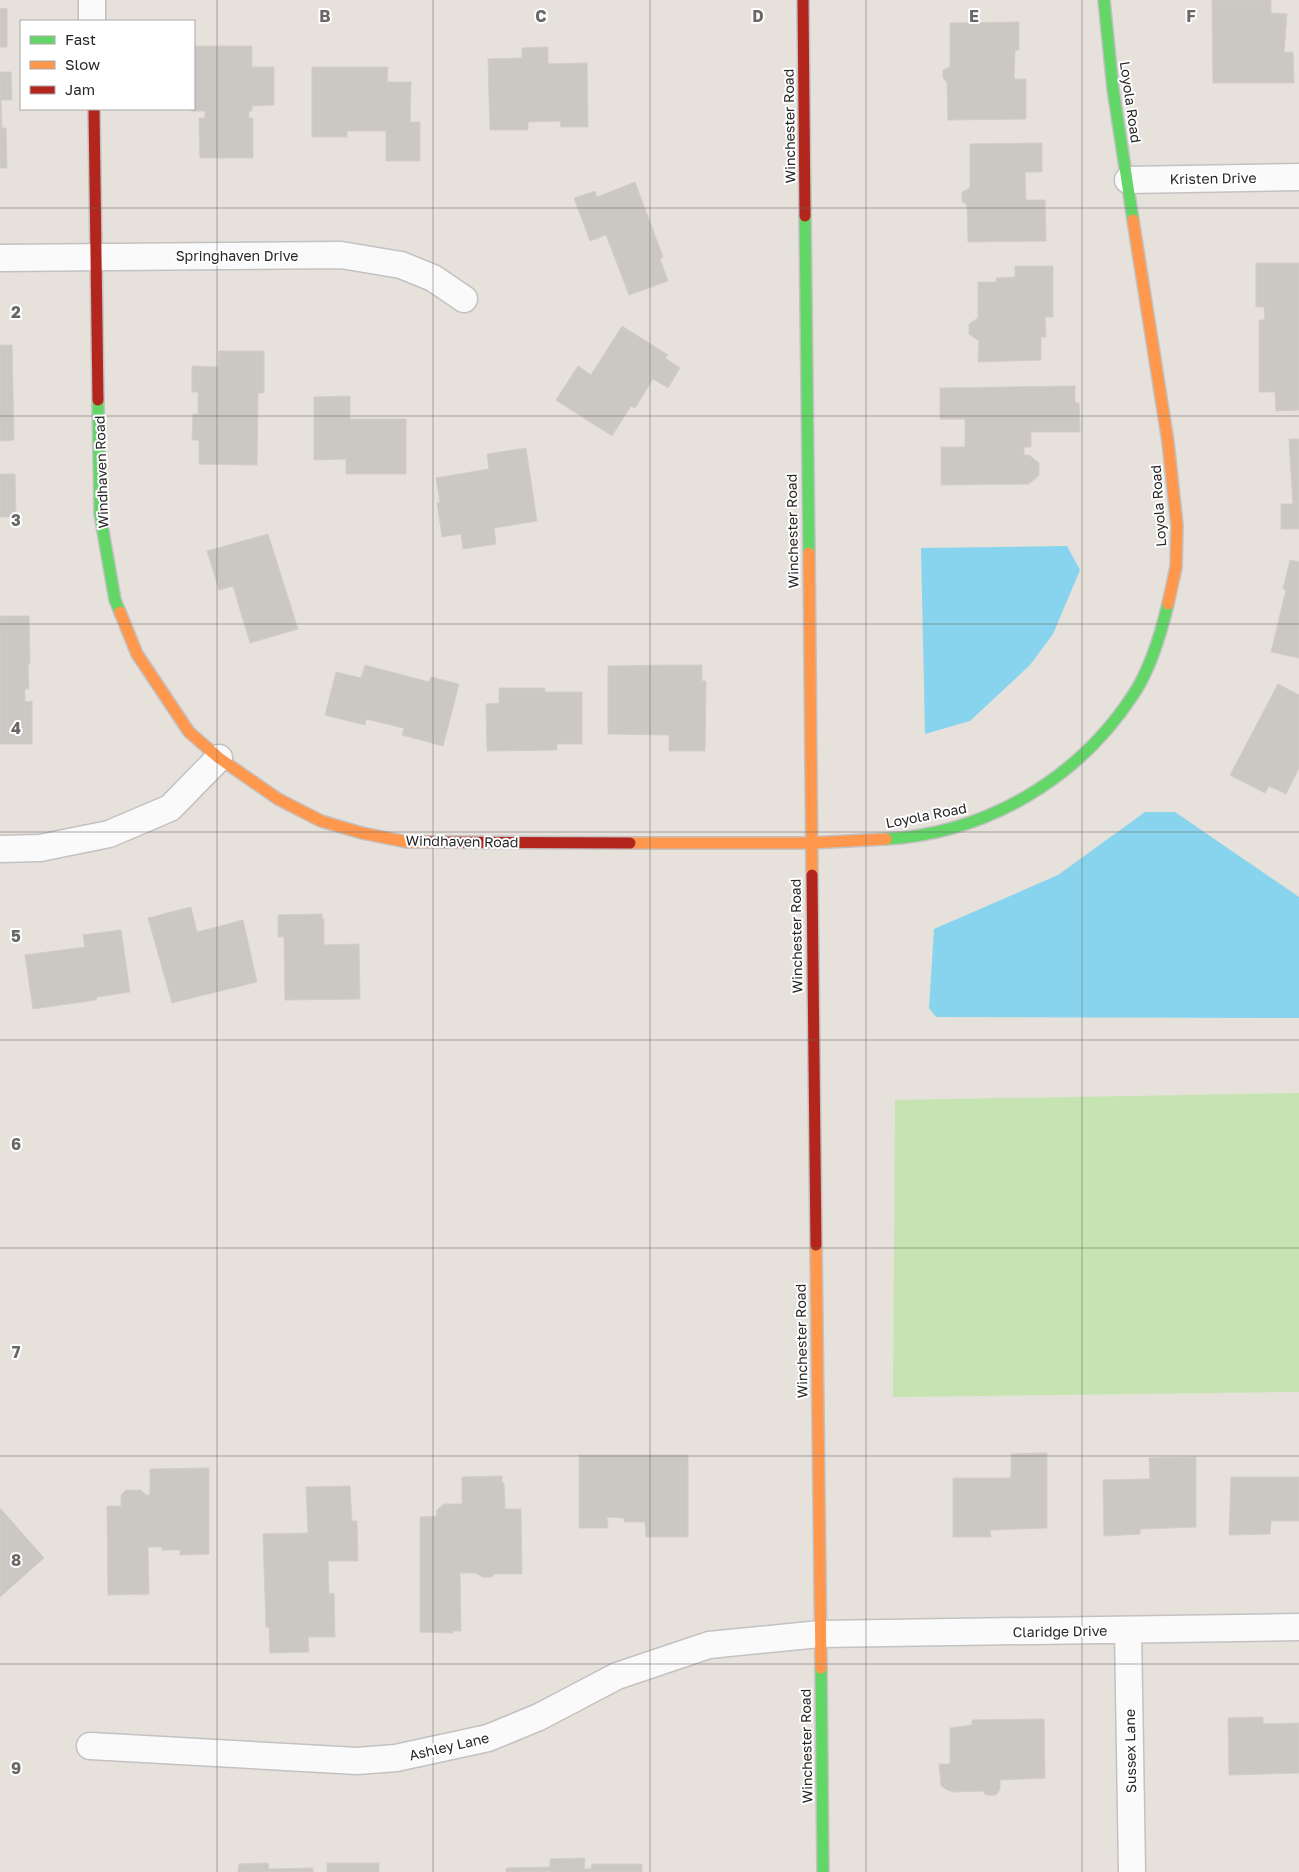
<svg xmlns="http://www.w3.org/2000/svg" width="1299" height="1872" viewBox="0 0 1299 1872" font-family="'Golos Text',sans-serif">
<rect width="100%" height="100%" fill="#e6e1db"/>
<path fill="#c6e4b1" d="M1299,1093v299l-406,5 2,-297z"/>
<path fill="#88d4ee" d="M1067,546l13,24 -27,64 -23,31 -60,56 -45,13 -4,-186z
M1145,812h30l124,85v121l-363,-1 -7,-9 5,-79 124,-54z"/>
<path fill="#cbc7c3" stroke="#d1cdc7" d="M1212,0h59v13l16,1 -3,38h9l1,31h-81z
M7,8v39h-7v-38z
M1019,22v28h-4l-1,29h12v40l-78,1 -1,-38 -4,-4v-8l7,-3v-44z
M194,46h58v21h22v38l-22,1v5h-3v7h4v40h-53l-1,-40h6v-7h-14l3,-2z
M548,47v17l39,-1 1,64h-27l-1,-6 -32,1v8h-38l-2,-71 34,-1v-10z
M312,67h76l-1,15h24l-1,40h10v39h-34v-30h-39v6h-35z
M0,72h11l1,28h-11l1,28h4l1,40h-7z
M1042,143v29h-17l1,28h19l1,41 -78,1 -1,-37 -5,-4v-9l8,-4v-44z
M635,182l28,75 -3,2 8,22 -39,14 -23,-60 -16,6 -16,-43 21,-7 2,6z
M1256,263h43v147l-23,1 -1,-19h-16v-72h6l-1,-13h-8z
M1015,266h38v51h-8l1,20h-5v23l-63,2 1,-21 -10,-7v-10l9,-6v-36h18v-4l19,-1z
M622,326l46,29 -3,3 15,10 -12,20 -15,-9 -18,29 -4,-2 -19,30 -56,-36 22,-34 13,9z
M0,345h12l2,95 -14,1z
M219,351h45v42h-6l-1,72 -58,-1v-24h-7l1,-26h5v-22h-6v-26l26,1z
M1075,386v17h4l1,29h-49v15h-7v8h5l10,8v12l-10,9 -88,1v-38h24v-28h-25v-31z
M350,396v23h56v55h-60v-15l-32,1v-63z
M1289,439h10v90h-18v-25h12z
M526,448l11,73 -43,7 2,16 -33,5 -2,-15 -19,3 -5,-34 3,-1 -4,-24 53,-9 -2,-15z
M0,474h15l1,43h-16z
M268,534l30,95 -48,14 -17,-57 -14,4 -12,-39z
M1290,560l9,2v96l-28,-6 15,-62 -3,-1z
M0,616h29l1,48h-2l1,25h-4v13l7,-1v43h-32z
M365,665l64,17 2,-5 28,7 -16,62 -41,-11 2,-7 -38,-9 -1,6 -40,-10 11,-43 25,6z
M673,665h29v16h4l-1,70h-36v-16l-61,-1v-68z
M1278,684l21,11v73l-13,26 -17,-8 -4,7 -35,-18z
M499,688h46v4h37v52h-25v6l-70,1 -1,-47 13,-1z
M191,907l6,25 46,-12 14,62 -85,21 -24,-85z
M322,914v5h2v26l35,-1 1,55 -75,1 -1,-63h-6v-22z
M121,930l9,62 -33,5 -1,3 -63,9 -8,-54 60,-8 -2,-12z
M1047,1453v75l-57,2 1,7h-38v-59h58v-24z
M579,1455h109v82h-42l-1,-15h-21v-4l-17,-1 1,11h-29z
M1196,1457v70l-56,2v5l-36,2 -1,-56 47,-1 -1,-21z
M209,1468v86l-29,1v-5h-18v-3h-14l1,47 -41,1 -1,-89h14v-11l5,-5h15l5,5h4v-26z
M502,1476v7h2l1,26h16l1,65h-28l-2,3h-9l-8,-4h-15l1,58h-8v2l-33,-1v-115l17,-1v-6l7,-6h18v-27z
M1231,1477h68v44h-28l-1,13 -41,1z
M350,1486l2,35h5l1,40h-30l1,33 5,-1 1,44h-27l1,15 -39,1 -1,-26h-3l-3,-93 45,-1 -2,-46z
M0,1508l44,50 -44,39z
M1263,1717v7l36,-1v50l-70,2 -1,-57z
M1044,1719l1,59 -45,2v9l-4,6h-10l-4,-4 -28,1 -7,-2 -6,-4 -2,-22h11v-36l22,-3v-5z
M585,1858l-1,11h7l1,-5h50v8h-136v-4l44,-1v-8z
M268,1863l1,6 44,-1v4h-75l1,-8z
M327,1863h52v9h-52z"/>
<g fill="none" stroke-linecap="round" stroke-linejoin="round">
<defs>
<path id="street" d="M92,0v21
M1128,180l171,-3
M0,258l341,-3 60,10 32,13 31,21
M0,849l40,-1 69,-14 61,-26 49,-50
M1128,1630l4,242
M90,1746l267,15 39,-3 92,-20 51,-21 78,-41 92,-31 111,-11 479,-7"/>
<path id="fast" d="M1104,0l9,89 20,131
M805,216l4,337
M98,400l2,114 15,86 5,12
M886,839c101,-6 192,-60 247,-144 17,-25 28,-62 35,-91
M821,1668l2,204"/>
<path id="slow" d="M1133,220l35,222 9,83 -1,42 -8,37
M809,553l3,322
M120,612l17,42 52,78 30,26 59,41 43,22 41,12 45,9h22
M630,843h180l76,-4
M816,1245l5,423"/>
<path id="jam" d="M803,0l2,216
M94,109l4,291
M429,842l201,1
M812,875l4,370"/>
</defs>
<use href="#street" stroke="#c3c1c2" stroke-width="29"/>
<use href="#fast" stroke="#c3c1c2" stroke-width="14"/>
<use href="#slow" stroke="#c3c1c2" stroke-width="14"/>
<use href="#jam" stroke="#c3c1c2" stroke-width="14"/>
<use href="#street" stroke="#fbfafa" stroke-width="26"/>
<use href="#fast" stroke="#63d668" stroke-width="11"/>
<use href="#slow" stroke="#ff974d" stroke-width="11"/>
<use href="#jam" stroke="#b3261e" stroke-width="11"/>
</g>
<path fill="none" stroke="#6a6866" stroke-width="1" stroke-opacity="0.55" d="M217,0v1872M433,0v1872M650,0v1872M866,0v1872M1082,0v1872M0,208h1299M0,416h1299M0,624h1299M0,832h1299M0,1040h1299M0,1248h1299M0,1456h1299M0,1664h1299"/>
<g text-anchor="middle" dominant-baseline="central" stroke-width="4" stroke-linejoin="round" paint-order="stroke">
<g font-size="14" fill="#272727" stroke="#fff">
<text transform="translate(1131 102) rotate(82)">Loyola Road</text>
<text transform="translate(789 126) rotate(-91)">Winchester Road</text>
<text transform="translate(1213 178) rotate(-1)">Kristen Drive</text>
<text x="237" y="255">Springhaven Drive</text>
<text transform="translate(101 472) rotate(-92)">Windhaven Road</text>
<text transform="translate(1158 506) rotate(-94)">Loyola Road</text>
<text transform="translate(792 531) rotate(-91)">Winchester Road</text>
<text transform="translate(926 815) rotate(-11)">Loyola Road</text>
<text transform="translate(462 841) rotate(1)">Windhaven Road</text>
<text transform="translate(796 936) rotate(-91)">Winchester Road</text>
<text transform="translate(801 1341) rotate(-91)">Winchester Road</text>
<text transform="translate(1060 1631) rotate(-1)">Claridge Drive</text>
<text transform="translate(449 1746) rotate(-13)">Ashley Lane</text>
<text transform="translate(806 1746) rotate(-91)">Winchester Road</text>
<text transform="translate(1130 1751) rotate(-91)">Sussex Lane</text>
</g>
</g>
<g font-size="16" text-anchor="middle" font-weight="bold" fill="#6a6866" stroke="#fff" stroke-width="4" stroke-linejoin="round" paint-order="stroke">
<text x="325" y="22">B</text>
<text x="541" y="22">C</text>
<text x="758" y="22">D</text>
<text x="974" y="22">E</text>
<text x="1191" y="22">F</text>
<text x="16" y="318">2</text>
<text x="16" y="526">3</text>
<text x="16" y="734">4</text>
<text x="16" y="942">5</text>
<text x="16" y="1150">6</text>
<text x="16" y="1358">7</text>
<text x="16" y="1566">8</text>
<text x="16" y="1774">9</text>
</g>
<rect x="20" y="20" width="175" height="90" fill="#ffffff" stroke="#a9a9a9"/>
<rect x="30" y="36" width="25" height="8" fill="#63d668" stroke="#a9a9a9"/>
<text x="65" y="45" font-size="15" fill="#272727">Fast</text>
<rect x="30" y="61" width="25" height="8" fill="#ff974d" stroke="#a9a9a9"/>
<text x="65" y="70" font-size="15" fill="#272727">Slow</text>
<rect x="30" y="86" width="25" height="8" fill="#b3261e" stroke="#a9a9a9"/>
<text x="65" y="95" font-size="15" fill="#272727">Jam</text>
</svg>
